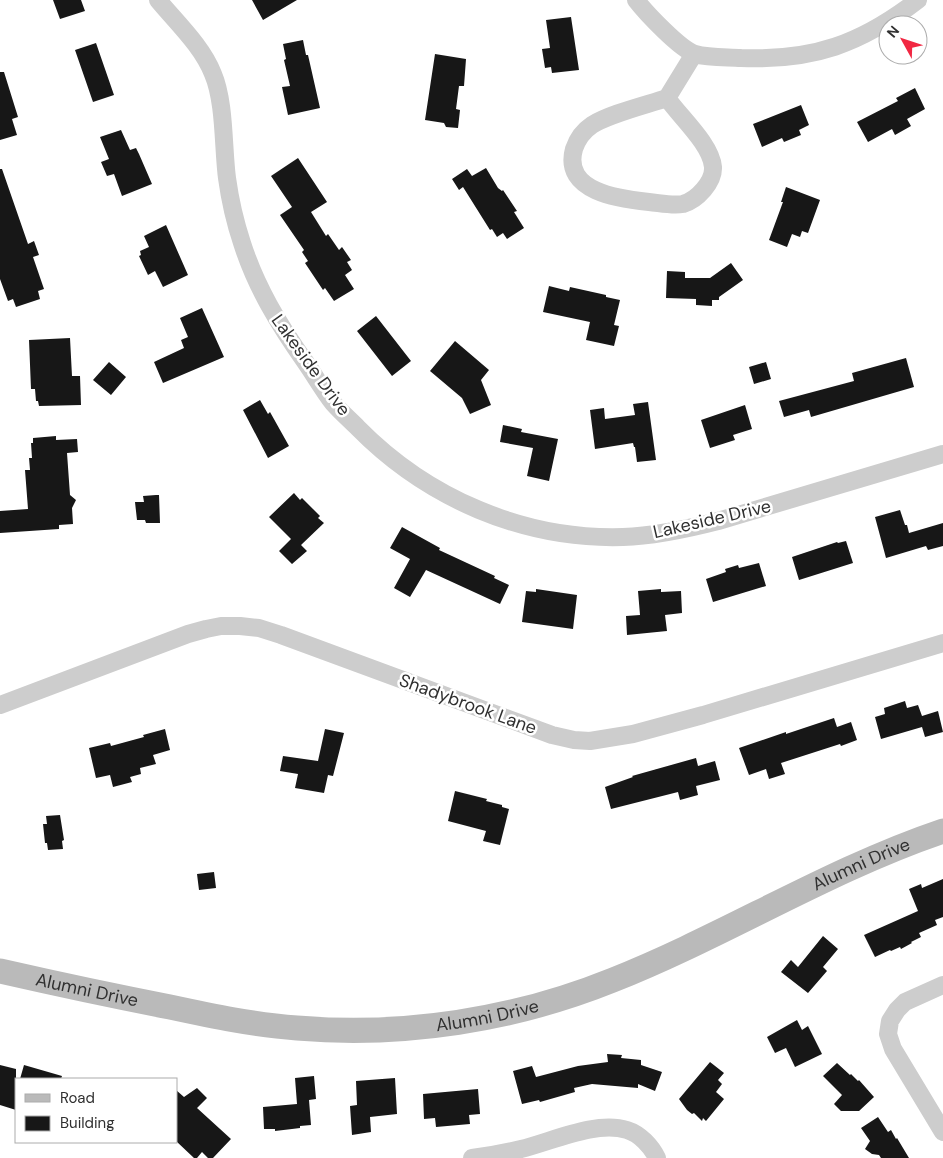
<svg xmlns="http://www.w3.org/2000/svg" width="943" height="1158" viewBox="0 0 943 1158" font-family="'DM Sans',sans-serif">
<rect width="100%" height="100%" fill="#fff"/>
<path fill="#171717" d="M53,0h28l4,11 -25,8z
M252,0h45l-34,20z
M571,17l8,53 -27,3 -1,-6 -6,1 -3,-19 8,-1 -4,-28z
M303,40l3,15h2l12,53 -32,7 -6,-28 8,-1 -6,-26 2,-1 -3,-15z
M96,43l18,52 -21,7 -18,-52z
M435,54l31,5 -2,27h-5l-3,23 4,1 -2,18 -12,-1 -2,-4 -19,-3z
M0,72h4l14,45 -6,2 5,16 -17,5z
M915,88l10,21 -18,10 4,7 -16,9 -3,-6 -24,13 -11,-20 41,-21 -2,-3z
M801,105l8,20 -10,5 2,5 -17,7 -2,-4 -20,9 -9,-23z
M121,130l9,20 6,-2 3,6 13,30 -30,12 -8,-22 -7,2 -6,-14 8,-3 -9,-22z
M298,158l29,44 -16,10 15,24 2,-2 11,16 3,-3 9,13 -4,2 5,8 -7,5 9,14 -20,12 -9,-13 -2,2 -18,-27 3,-2 -6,-9 2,-2 -24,-35 12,-8 -21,-31z
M486,168l12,20 4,3 1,-1 14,21 -3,1 10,16 -17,11 -4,-6 -6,4 -5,-8 -2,1 -27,-43 -4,3 -7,-11 15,-10 5,7z
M0,169h2l26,75 6,-3 5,14 -6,2 11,32 -6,2 2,8 -24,8 -3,-8 -5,2 -8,-22z
M786,187l34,13 -12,33 -6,-2 -2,6 -8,-3 -5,13 -18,-7 14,-38h-2z
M166,225l22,50 -25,12 -8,-16 -7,4 -9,-19 2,-1 -1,-4 9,-4 -5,-11z
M731,263l12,17 -24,17v3h-7v6l-16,-1v-6l-30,-1 1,-27 18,1v6h25z
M549,286l20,5 1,-4 36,8v2l14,3 -6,25 5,1 -5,20 -28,-6 4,-18 -47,-10z
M202,308l22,49 -61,26 -9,-21 30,-14 -3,-8 7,-3 -8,-19z
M376,316l35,45 -19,15 -35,-45z
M70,338l2,38h8l1,29 -42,1 -1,-5h-2l-1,-12h-4l-2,-49z
M455,341l34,29 -8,10 10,25 -21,9 -8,-16 -32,-27z
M906,358l8,29 -103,30 -2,-7 -25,7 -5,-16 75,-20 -2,-8z
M109,362l17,15 -15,18 -18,-15z
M766,362l5,17 -17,5 -5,-17z
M260,400l8,14 2,-2 19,34 -21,12 -25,-48z
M648,402l8,58 -19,2 -2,-15h-1l-1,-4 -38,6 -5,-39 14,-2 1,11 30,-4 -2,-11z
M745,405l7,24 -19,6 2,5 -25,8 -9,-28z
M503,425l19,4 -1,3 37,7 -9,42 -22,-5 6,-28 -33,-6z
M56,436v4l21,-1 1,13 -11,1 3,42 6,5 -4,8 1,16 -14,1v4l-59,4v-22l28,-2 -3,-39h5l-1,-12h3l-1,-15h2v-5z
M294,493l6,7 2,-2 18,18 -2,2 6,5 -23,22 6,6 -15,13 -13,-13 12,-12 -22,-22z
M156,495h3l1,28h-14l-1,-3h-8l-2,-18h9l-1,-6z
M900,510l5,15h2l2,8 34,-10v23l-15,4 -2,-4 -40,12 -11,-41z
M402,527l38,21 -1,2 56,26 -1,2 15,7 -9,19 -74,-34 -16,27 -16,-9 16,-29 -20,-11z
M846,541l7,22 -54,17 -7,-23 45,-15 1,1z
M759,563l7,23 -53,16 -7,-23 20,-7 -1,-3 13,-4 1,3z
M536,589l41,6 -4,34 -51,-7 4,-31 10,1z
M661,589v3l20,-1 1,22 -17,2 2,16 -40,4 -1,-19 14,-1 -2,-24z
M905,701l2,7 11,-3 4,11 16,-5 5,21 -18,5 -3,-10 -41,12 -6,-22 10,-3 -1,-6z
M834,718l3,9 14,-5 6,18 -16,6 -1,-2 -59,19 4,11 -16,5 -3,-10 -17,6 -10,-27 47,-16v2z
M165,729l5,21 -17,5 3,9 -16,4 1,6 -11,3 2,5 -19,5 -3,-12 -14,3 -7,-30 21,-5 1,3 33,-9 -1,-2z
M325,729l19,4 -11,43 -5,-1 -4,18 -29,-5 3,-14 -18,-3 3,-15 35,5z
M696,758l2,8 17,-5 5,19 -24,6 2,9 -18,5 -2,-8 -67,17 -6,-22 28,-10 -1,-1z
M455,791l32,8 -1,2 16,4v2l7,2 -9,36 -17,-4 3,-10 -38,-10z
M60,815l4,25 -2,1 1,8 -15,1 -1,-7h-2l-2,-19h4l-1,-8z
M214,872l2,16 -17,2 -2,-16z
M943,879v38l-8,3 2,5 -18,8 2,4 -10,5 1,1 -11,6 -1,-2 -9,4 -1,-1 -15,7 -11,-22 54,-24 -9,-22 12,-5 1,4z
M823,936l15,13 -15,18 4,4 -19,22 -27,-21 10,-12 7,7z
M797,1020l5,10 6,-4 14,28 -27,13 -9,-19 -11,5 -8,-16z
M607,1054l15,1 -1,3 20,2v5l21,7 -7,19 -17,-7v4l-46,-4 -18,4 1,4 -35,10 -1,-2 -17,4 -9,-33 19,-5 4,11 42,-11 30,-4z
M710,1062l14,11 -6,7 4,4 -6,8 8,7 -18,22 -3,-3 -1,3 -8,-8 -2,1 -5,-4 -8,-11z
M837,1063l13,12 1,-1 7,7 1,-1 15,17 -15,14h-18l-7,-7 8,-9 -19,-19z
M0,1065l16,4v41l-16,-5z
M24,1065l38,11 -1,3h-41z
M314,1076l2,23 -7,1 2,25 -11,1v2l-8,1 -17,2v-2h-11l-1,-22 34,-3 -2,-26z
M395,1078l2,36 -27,3 1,15 -19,3 -2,-29 7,-1 -1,-24z
M197,1088l10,10 -10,10 34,31 -18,19h-5l-6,-6 -5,6h-3l-18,-17v-51l8,7z
M478,1089l2,25 -11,1 1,9 -34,3 -1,-9 -11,1 -1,-25z
M878,1117l10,15 3,-2 5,9 1,-1 12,20h-28l-2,-3 -7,-1 -7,-5 5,-8 -9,-13z"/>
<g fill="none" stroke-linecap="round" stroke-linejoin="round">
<path stroke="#cdcdcd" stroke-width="18" d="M158,0c19,23 44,46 55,74 12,28 10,74 14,104 3,22 8,44 15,65 14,44 37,82 64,120 9,13 17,27 27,40 8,9 17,17 25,25 69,70 165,112 265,109 32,-1 64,-8 95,-16l225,-67
M636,0c10,13 44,49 59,54 14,4 32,3 46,4 72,3 120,-14 177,-58
M667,98c13,19 44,46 46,69 1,15 -16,33 -30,37 -11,2 -23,-1 -34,-2 -29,-3 -87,-10 -75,-53 3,-9 9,-18 18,-24 17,-11 54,-20 75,-27z
M667,98l27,-44
M0,705l188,-71 18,-5 15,-3h19l19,2 22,7 271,100 22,5 16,1 43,-7 70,-19 240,-72
M943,985l-38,17 -8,8 -7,11 -2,13 5,15 50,83
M472,1158c16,-2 33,-5 49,-9 30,-7 75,-29 106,-19 13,4 24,16 30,28"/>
<path stroke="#bababa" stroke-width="25" id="s1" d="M0,971c57,13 113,25 170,36 42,9 84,18 127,21 107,9 217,-8 316,-48 111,-44 217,-111 330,-149"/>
</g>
<g text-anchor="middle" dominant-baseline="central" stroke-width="5" stroke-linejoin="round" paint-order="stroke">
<g font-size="18" fill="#303030" stroke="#fff">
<text transform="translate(311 365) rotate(54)">Lakeside Drive</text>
<text transform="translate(712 519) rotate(-13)">Lakeside Drive</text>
<text transform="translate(468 704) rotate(20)">Shadybrook Lane</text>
<text stroke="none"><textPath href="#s1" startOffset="899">Alumni Drive</textPath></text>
<text stroke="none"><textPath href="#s1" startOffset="89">Alumni Drive</textPath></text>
<text stroke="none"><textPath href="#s1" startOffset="494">Alumni Drive</textPath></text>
</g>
</g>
<rect x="15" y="1078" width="162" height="65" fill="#ffffff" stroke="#acacac"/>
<rect x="25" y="1094" width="25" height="8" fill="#bababa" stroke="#acacac"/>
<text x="60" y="1103" font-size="15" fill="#303030">Road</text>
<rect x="25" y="1116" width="25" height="15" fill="#171717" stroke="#acacac"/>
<text x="60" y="1128" font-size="15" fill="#303030">Building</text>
<g transform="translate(903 40) rotate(310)"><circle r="24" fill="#ffffff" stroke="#acacac"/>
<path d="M0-4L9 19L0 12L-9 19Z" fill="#f12742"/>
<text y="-8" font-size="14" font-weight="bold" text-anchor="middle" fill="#303030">N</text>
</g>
</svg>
